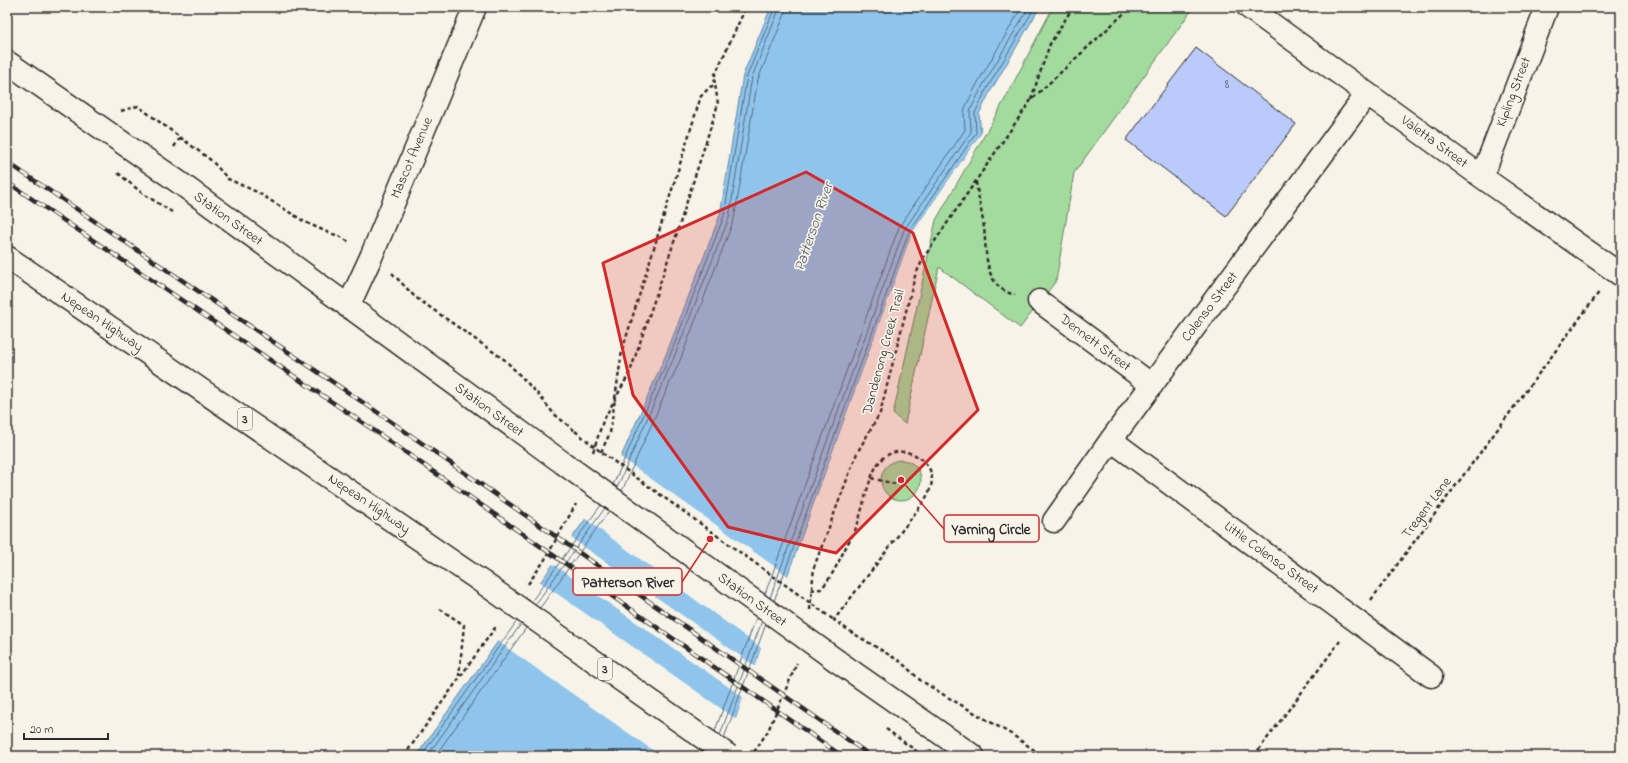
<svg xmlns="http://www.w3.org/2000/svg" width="1628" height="763" viewBox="0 0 1628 763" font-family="'Indie Flower',sans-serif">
<rect width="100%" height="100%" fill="#f7f3e8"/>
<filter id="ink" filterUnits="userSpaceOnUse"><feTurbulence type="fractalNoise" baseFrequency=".025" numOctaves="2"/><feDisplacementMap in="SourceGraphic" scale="8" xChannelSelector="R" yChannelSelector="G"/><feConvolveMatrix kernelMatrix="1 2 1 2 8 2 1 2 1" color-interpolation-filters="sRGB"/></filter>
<g filter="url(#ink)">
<path fill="#a3da9d" stroke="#678264" d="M1053,7h141l-120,166 -18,108 -36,47 -81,-61 -34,157 -12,-10 43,-194 68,-119z
M881 480a20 20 0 1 1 40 0a20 20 0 1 1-40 0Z"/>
<path fill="#8fc5ed" stroke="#67879f" d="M771,7h269l-50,85 -11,22 2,19 -69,100 -190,523h-306l191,-267 60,-137 53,-137 23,-140z"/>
<path fill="#f7f3e8" d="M981,133l-10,19 -57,82 -190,522h-63l-165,-116 43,-59 197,138 7,-22 -192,-134 19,-26 185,129 6,-18 -177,-130 21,-30 14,-32 169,120 124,-343z"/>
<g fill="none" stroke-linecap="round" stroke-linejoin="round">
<path stroke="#536979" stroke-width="1" d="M613,485l58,-132 53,-137 23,-140 28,-69
M617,488l58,-133 54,-137 23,-141 28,-70
M622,491l59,-133 53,-139 24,-140 27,-65 1,-7
M765,594l134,-367 66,-97 -1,-16 1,-6 12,-24 45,-77
M770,598l134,-368 67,-98 -1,-21 12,-24 47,-80
M774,601l135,-369 67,-99 -1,-20 11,-23 49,-83
M531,602l70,-97
M535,605l70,-97
M540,608l69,-97
M715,731l41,-113
M720,735l42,-114
M724,738l42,-114
M421,756l96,-135
M427,756l94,-132
M435,756l91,-128"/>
</g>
<path fill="#bacafa" stroke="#2b2b2b" d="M1196,48l100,76 -70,92 -100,-76z"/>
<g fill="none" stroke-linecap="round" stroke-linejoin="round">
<defs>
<path id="minor" d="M1248,7l234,170 139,98
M1482,177l65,-170
M1039,301l113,84
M348,307l23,-50 104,-250
M1111,440l320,236
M1054,521l57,-81 256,-346"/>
<path id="tertiary" d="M7,62l173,121 383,280
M837,661l136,95"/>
<path id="trunk" d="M7,257l475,325"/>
</defs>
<use href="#minor" stroke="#2b2b2b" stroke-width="25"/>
<use href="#tertiary" stroke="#2b2b2b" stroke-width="25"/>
<use href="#trunk" stroke="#2b2b2b" stroke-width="25"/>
<path stroke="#2b2b2b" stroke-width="2.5" stroke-dasharray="4 3" stroke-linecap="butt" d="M1031,99l19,-55 23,-37
M121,111l17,-5 74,55 16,18 29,13 48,30 24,11 10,3 10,6
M174,147l6,-9
M118,173l24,20 30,19
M976,182c2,15 6,30 8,46 3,25 -1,59 31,67
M657,238l44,-142 9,-9 5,-2
M392,273l23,24 90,63 33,34 16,20 21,17
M593,452l10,-31 27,-49 45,-133 43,-135 -4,-27 32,-70
M601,452l9,-19
M871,478l24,6
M528,584l16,-23 32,-57
M811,590l10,-1c12,-13 18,-29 26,-44 4,-8 9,-15 11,-22 5,-16 12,-52 23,-63 20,-21 60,1 49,29 -2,7 -7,13 -11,19l-85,112 17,12 50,30 19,18 24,15 67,39 32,22
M1371,600l229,-309
M440,609l24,16 -5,51
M810,610l4,-43 43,-114 23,-40 35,-137 9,-19 107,-157 100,-93
M886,729l37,27
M754,752l14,-21 29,-68
M404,756l93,-131
M1254,756l86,-115"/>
<use href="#minor" stroke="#f7f3e8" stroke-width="22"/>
<use href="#tertiary" stroke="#f7f3e8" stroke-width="22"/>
<use href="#trunk" stroke="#f7f3e8" stroke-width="22"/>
<defs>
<path id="rail" d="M7,162l376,254 488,340
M7,182l365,247 470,327"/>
</defs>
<use href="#rail" stroke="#2b2b2b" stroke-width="4.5"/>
<use href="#rail" stroke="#f7f3e8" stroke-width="3" stroke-dasharray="9" stroke-linecap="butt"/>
<defs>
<path id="tertiary-bridge" d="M563,463l274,198"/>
<path id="trunk-bridge" d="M482,582l247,174"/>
</defs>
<use href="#tertiary-bridge" stroke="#2b2b2b" stroke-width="25" stroke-linecap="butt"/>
<use href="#trunk-bridge" stroke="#2b2b2b" stroke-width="25" stroke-linecap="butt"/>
<path stroke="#2b2b2b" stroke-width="2.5" stroke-dasharray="4 3" stroke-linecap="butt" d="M575,431l26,21 233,168
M610,433l12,-82 35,-113"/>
<use href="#tertiary-bridge" stroke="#f7f3e8" stroke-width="22"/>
<use href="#trunk-bridge" stroke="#f7f3e8" stroke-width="22"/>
</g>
</g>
<path fill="#d62828" fill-opacity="0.2" stroke="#d62828" stroke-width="3" stroke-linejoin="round" d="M806,172l107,61 65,177 -142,143 -108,-26 -95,-132 -30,-132z"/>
<g text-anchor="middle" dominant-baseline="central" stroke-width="3.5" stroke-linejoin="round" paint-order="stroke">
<g font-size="12" fill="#4f535f">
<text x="1227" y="85">8</text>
</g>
<g fill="#f7f3e8" stroke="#686764" stroke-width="1">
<rect x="238" y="408" width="14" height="22" rx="3"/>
<rect x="598" y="658" width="14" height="22" rx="3"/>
</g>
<g font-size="13" font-weight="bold" fill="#2b2b2b">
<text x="245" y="419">3</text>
<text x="605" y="669">3</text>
</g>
<g font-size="14" fill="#2b2b2b" stroke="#f7f3e8">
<text transform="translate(1514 92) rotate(-69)">Kipling Street</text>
<text transform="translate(1434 142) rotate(36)">Valetta Street</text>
<text transform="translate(412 158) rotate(-67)">Mascot Avenue</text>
<text transform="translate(228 219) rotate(36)">Station Street</text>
<text transform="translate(1210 307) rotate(-53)">Colenso Street</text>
<text transform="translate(102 322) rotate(34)">Nepean Highway</text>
<text transform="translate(1095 343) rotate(37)">Dennett Street</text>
<text transform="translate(884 352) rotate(-75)">Dandenong Creek Trail</text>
<text transform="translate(489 410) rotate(36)">Station Street</text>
<text transform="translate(369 504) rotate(34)">Nepean Highway</text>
<text transform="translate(1427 508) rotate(-53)">Tregent Lane</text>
<text transform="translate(1271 558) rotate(36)">Little Colenso Street</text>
<text transform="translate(752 600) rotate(36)">Station Street</text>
</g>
<g font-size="15" font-style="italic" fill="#495965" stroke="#f7f3e8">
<text transform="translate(814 227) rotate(-71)">Patterson River</text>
</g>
</g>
<path fill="none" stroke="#d62828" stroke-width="1.5" d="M901 480L944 529M710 539L682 582"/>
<g fill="#d62828" stroke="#f7f3e8" stroke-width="1.5">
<circle cx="901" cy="480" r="4"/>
<circle cx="710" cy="539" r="4"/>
</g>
<g fill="#f7f3e8" stroke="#d62828" stroke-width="1.5">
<rect x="944" y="515" width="95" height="27" rx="4"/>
<rect x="573" y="568" width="109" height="27" rx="4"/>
</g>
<g font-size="15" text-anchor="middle" font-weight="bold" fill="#2b2b2b">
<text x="991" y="534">Yarning Circle</text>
<text x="628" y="587">Patterson River</text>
</g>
<rect width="1628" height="763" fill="none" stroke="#f7f3e8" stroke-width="24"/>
<rect x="12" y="12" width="1604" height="739" fill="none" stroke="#2b2b2b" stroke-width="1.5" filter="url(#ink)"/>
<path d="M24 733v6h84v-6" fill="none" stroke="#2b2b2b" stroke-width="2"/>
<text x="30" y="733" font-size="12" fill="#2b2b2b" stroke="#f7f3e8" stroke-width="3" paint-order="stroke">20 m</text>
</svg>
